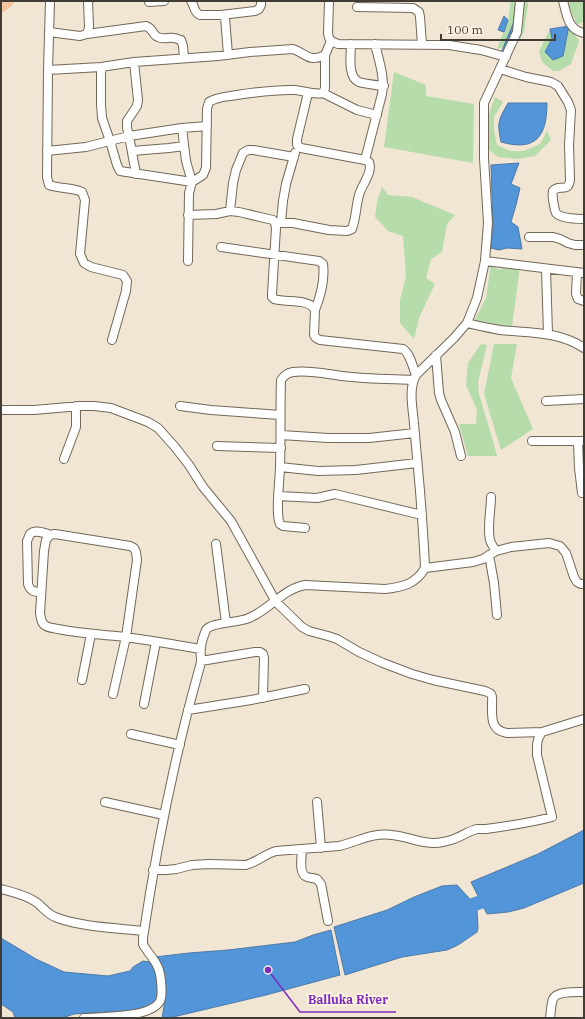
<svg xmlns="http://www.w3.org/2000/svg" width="585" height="1019" viewBox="0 0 585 1019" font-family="'IBM Plex Serif',serif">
<rect width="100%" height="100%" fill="#f1e5d3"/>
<path fill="#b6dcac" d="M511,1h5l-3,23 -9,23 -7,2 11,-29z
M524,1h4v4l-4,27 -5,10z
M567,1h17v20l-7,4z
M569,26l10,15 -8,23 -12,7h-6l-11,-9 -3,-11 11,-22 2,10 -7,13 18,4z
M394,72l32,13v11l48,8 -1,59 -89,-16z
M495,97l8,5 -9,15v14l3,14 13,6h14l16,-7 7,-13 4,9 -16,16 -17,3 -20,-2 -9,-7 -1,-17v-17z
M382,187l6,8 24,2 43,18 -8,9 -5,28 -11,7 -5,19 9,6 -16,34 -5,21 -14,-16v-23l6,-24 -3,-40 -15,-5 -13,-14 2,-15z
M491,264l8,6 10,-5 11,1 -8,61 -21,-1 -17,-5 12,-23z
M481,344l6,1 -9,37 1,12 14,47 4,15h-29l-9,-32h17l1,-14 -11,-25 2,-22z
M494,344h23l-6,34 22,51 -32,21 -17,-56z"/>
<path fill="#5295d9" stroke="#4d7aa8" d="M516,1h3l-3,29 -10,20 -5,3 12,-29z
M504,16l4,4 -4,12 -6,-2z
M569,26l-6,30 -10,4 -8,-8 7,-13 -2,-10z
M508,103h39c0,33 -11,49 -46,39 -4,-20 -3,-21 7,-39z
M519,163l-8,21 9,4 -4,17 -5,17 7,5 4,22 -15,-1 -8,2 -8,-2 2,-21 -2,-62z
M584,830v53l-60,25 -16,4 -21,2 -16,-32 67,-28z
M457,885l12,13 8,12 1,18 -1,4 -19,13 -11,5 -45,7 -57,18 -11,-48 53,-17 27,-13 28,-11z
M331,930l9,45 -74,20 -93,22 -11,1 2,-12 1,-21 -10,-28 34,-4 39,-3 67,-8 18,-7z
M1,938l35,21 28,13 44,4 22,-5 3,-4 10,-6 7,1 3,3 5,15 -1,17 -4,7 -15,7 -22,1 -31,1 -11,1 -12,4h-47l-2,-6 -12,-8z"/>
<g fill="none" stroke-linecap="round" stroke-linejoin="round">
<path stroke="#5295d9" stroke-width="14" d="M455,911l43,-15"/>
<defs>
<path id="street" d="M50,1l-2,69 -1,107 2,8c11,4 22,2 33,7l3,8 -5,54 4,9 7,4 32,8 4,6 -1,10 -14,49
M191,1c4,5 2,11 9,14h21l4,2 3,38
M329,1l-1,32c1,8 3,8 10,11l111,1 32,5 25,7
M563,1c4,14 5,29 21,32
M149,2l15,-1
M357,7l56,1 6,4 1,5 2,27
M221,15l34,-4 4,-2 2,-4v-4
M49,32l31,4 7,-2 2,-7 -1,-26
M87,34l59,-8c8,3 6,9 12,11 5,3 11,0 16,1 2,0 5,2 7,2l2,6 1,12
M351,44c0,10 -4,33 8,38 6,2 17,3 25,4
M134,62l4,38 -1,6 -10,15v7l2,8 7,38
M101,67v37l1,14 8,23 7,24 3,6 72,11 -6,-21 -4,-33
M500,69l26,8 25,5 7,4 10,16 3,8 -2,35 1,35c-2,14 -11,3 -17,11 -1,2 0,7 0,9 1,4 1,9 3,13 4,5 21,6 28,6
M48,70l53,-3 33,-5 84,-6 32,-4 43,-3c13,4 15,14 32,6l6,-14
M323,93l34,17 20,5
M47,151l39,-4 43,-11 53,-8 25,-2
M132,151l37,-3 15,-2
M365,160l17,-66c3,-17 -3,-33 -7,-50
M230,211l3,-28 3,-13 7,-17 5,-3h5l41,7
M188,215l28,-1 14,-3 9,1 34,8 2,3 1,5 -4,66v3l2,2c12,4 35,-1 41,11l-1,25 2,3 4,2 83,9c7,4 10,19 13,26
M281,222l2,-21 3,-17 9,-31
M275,223h18l36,7 18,1 5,-2c4,-11 4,-23 7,-34 3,-11 14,-22 10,-33l-4,-2 -64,-12 -4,-3v-6l11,-46
M529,237h24l7,2 8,4 7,2h9
M221,247l98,14 4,3c2,15 -2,31 -8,46
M188,261l1,-68 3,-11 11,-7 3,-7 1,-59 2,-7c6,-4 14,-5 21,-6 21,-3 44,-7 65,-6 10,1 18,5 28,3l2,-5v-33
M485,261l99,12
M546,269l2,65
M577,272l-1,22 2,5 6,2
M467,323c11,3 22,5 33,7 29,3 59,1 84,18
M436,355l3,38 2,7 14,32 6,24
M546,401l38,-2
M180,406l31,4 69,5
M1,410h33l46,-4h14l17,2 37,14 10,6 17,19 14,18 14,22 28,34 45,81 26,25 7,4 19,5 9,3 22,13 24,11 29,11 21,6 52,11c2,1 5,2 6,3 2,3 1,6 1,9 0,14 -2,27 15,30l35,-1
M281,435l47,3h41l46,-5
M532,441h52
M578,441l1,27 3,25
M217,446l64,2
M64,459l12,-32v-21
M280,467l38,4 38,-1 61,-7
M278,496l39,2 18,-4 87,21
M491,497c0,12 -4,32 -1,43 1,4 4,8 6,11
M305,528l-22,-2 -3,-2c-5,-11 0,-44 0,-58 1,-28 0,-57 1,-86 4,-5 6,-7 12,-8 17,-2 33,2 49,4 24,3 48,3 71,4
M216,544l10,79
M489,555l5,28 3,32
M425,568l48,-6 10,-3 13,-8 15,-4 38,-4 11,3 6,7 8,24 3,5 4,2h3
M41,592c-7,0 -11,-1 -13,-8l-1,-43c1,-2 2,-5 3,-7 5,-5 15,-1 21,1
M201,661l54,-9h5l3,2 1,4 -1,40
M82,680l9,-46
M113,694l13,-57 11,-77 -1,-8 -2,-4 -4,-2 -75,-12 -5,1 -4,5 -2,11 -4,62c1,5 1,11 6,13 3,2 8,2 12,3 19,4 38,5 58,7 28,3 56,8 84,13
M144,704l12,-62
M188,710l63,-10 54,-11
M131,734l49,11
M105,802l59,13
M317,802l4,46
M302,849c0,7 -4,25 5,28 3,1 7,1 10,2l4,5 7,37
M153,870h13l10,-1 16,-4 17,-1 37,1c11,-3 19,-11 30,-14l63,-5c18,-4 34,-14 53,-11 14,1 27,8 42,8 7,0 14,-2 20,-4 8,-3 15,-8 23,-10 3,0 6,0 9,0 22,-3 44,-6 66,-12l-15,-62c0,-9 -1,-15 5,-23l42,-13
M1,889c11,3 25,6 35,13 7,5 10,11 19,15 25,10 62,11 89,14
M84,1018c17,-1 67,0 76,-17 3,-6 1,-24 -1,-31 -2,-6 -7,-13 -11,-18 -1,-2 -4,-5 -5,-8 0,-2 0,-4 0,-6 13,-88 30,-175 54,-261 1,-5 4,-12 4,-17 0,-4 -1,-8 0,-12 0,-5 3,-13 5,-18 5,-8 33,-7 43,-12 20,-8 34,-29 56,-33l80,4c18,-2 31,-5 40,-21 -1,-26 -3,-51 -5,-77 -2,-22 -4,-45 -6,-67 -1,-15 -6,-35 2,-49l38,-37 13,-15 10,-25 8,-37 3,-38 -4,-65v-55l33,-71 3,-31
M550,1018c1,-6 1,-14 3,-19 3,-8 24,-7 31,-7"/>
<path id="primary" d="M1,6l7,-5"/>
</defs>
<use href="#street" stroke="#736858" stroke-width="10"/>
<use href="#primary" stroke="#fff" stroke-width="14"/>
<use href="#street" stroke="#fff" stroke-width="8"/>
<use href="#primary" stroke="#f7c49d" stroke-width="13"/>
</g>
<path fill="none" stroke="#7b2cbf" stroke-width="1.5" d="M268 970L300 1012H396"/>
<circle fill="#7b2cbf" stroke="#fff2e0" stroke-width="1.5" cx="268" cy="970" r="4"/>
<g font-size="12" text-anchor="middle" font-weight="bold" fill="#7b2cbf" stroke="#fff2e0" stroke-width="4" stroke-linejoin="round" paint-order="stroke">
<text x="348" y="1004">Balluka River</text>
</g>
<rect width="585" height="1019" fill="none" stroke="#413c35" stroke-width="4"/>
<path d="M441 34v6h114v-6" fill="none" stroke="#413c35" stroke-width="2"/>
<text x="447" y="34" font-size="12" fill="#413c35" stroke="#fff2e0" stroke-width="3" paint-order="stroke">100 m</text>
</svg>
